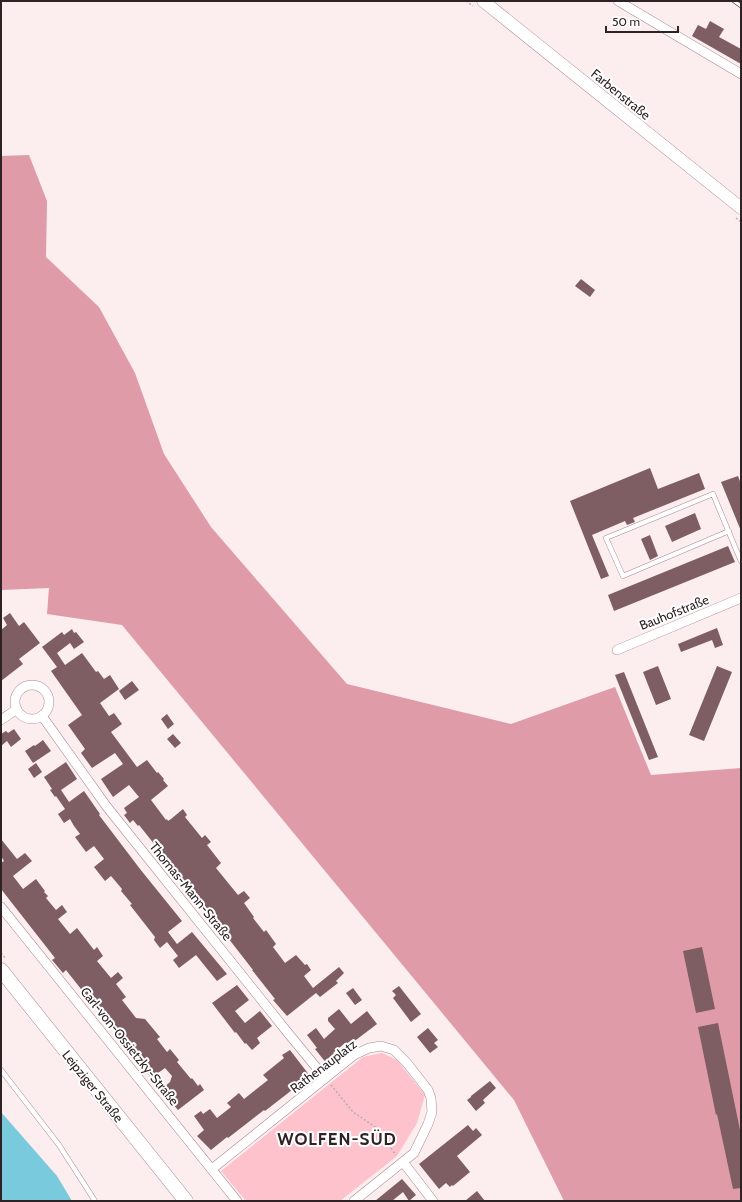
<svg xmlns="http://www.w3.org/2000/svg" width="742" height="1202" viewBox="0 0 742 1202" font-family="Cabin,sans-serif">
<rect width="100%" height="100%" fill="#fcedef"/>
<path fill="#fdc2cc" d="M382,1053l15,7 28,35 -8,28 -20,33 -57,45h-94l-25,-30 142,-114z"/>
<path fill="#df9ba8" d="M29,155l18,46 -1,56 53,50 36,66 29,81 47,73 136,157 164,40 104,-37 36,88 90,-7v433h-177l-50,-101 -392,-475 -75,-11 2,-26 -48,2v-434z"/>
<path fill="#7acadd" d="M1,1112l56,64 15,25h-71z"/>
<path fill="#7e5d63" d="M710,21l14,8 -5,8 22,12v15l-49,-28 6,-11 8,4z
M581,279l14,11 -5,7 -15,-11z
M650,468l8,21 41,-16 6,16 -72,29 2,4 -8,3 -2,-4 -33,14 17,41 -8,3 -31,-78z
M738,476l3,8v47l-20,-49z
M695,513l6,16 -29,13 -7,-16z
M650,535l8,21 -8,4 -9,-21z
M728,546l7,16 -121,49 -6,-16z
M10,613l9,13 5,-4 16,21 -21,16 4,5 -22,17v-51l6,-5 -4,-7z
M717,628l6,17 -8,3 -3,-8 -31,12 -3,-8z
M72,629l2,4 2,-1 8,10 -10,7 -4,-6 -13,10 8,12 17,-12 14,19 2,-1 6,8 6,-4 9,14 -19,14 9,13 5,-3 8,11 -11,8 26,35 10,-7 10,13 1,-1 6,7 -1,1 5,6 -17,14 15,20 1,-1 1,2 3,-2 12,-10 4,6 -2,2 17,21 3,-3 6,7 -4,3 14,18 -5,5 22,27 6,-4 6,7 -6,5 10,14 -1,1 11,14 2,-2 10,14 -3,3 12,16 11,-8 9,10 2,-1 4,6 -7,6 9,12 26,-21 5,6 -8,8 2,2 -18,14 -4,-4 -29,23 -14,-16 2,-1 -23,-29h1l-42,-54 1,-1 -37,-45 -36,-45 -1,1 -5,-6 -3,3 -6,-8 3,-2 -3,-5 15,-11 -10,-12 -16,12 -12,-18 22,-15 -8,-11 -23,15 -11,-15 4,-4 -17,-24 14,-10 -31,-44 6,-4 -15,-20 20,-15 2,3z
M658,666l13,33 -15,6 -13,-33z
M717,666l15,6 -28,69 -15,-6z
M624,672l34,85 -9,3 -34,-85z
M132,681l7,9 -14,10 -6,-9z
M167,714l7,10 -6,5 -7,-10z
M14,729l7,10 -10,8 -4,-6 -6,5v-12l5,-3 2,2z
M173,734l8,9 -6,5 -8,-9z
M43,740l8,11 -18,12 -8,-12 9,-6 1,1z
M66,762l11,17 -16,11 8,12 15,-11 16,23 -1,1 41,54 42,52 -14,11 9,12 15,-12 35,42 -10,7 -21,-26 -17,13 -6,-8 5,-4 -11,-14 -7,6 -6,-8 1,-3 -25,-32 2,-1 -11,-13 1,-2 -11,-13 -6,5 -11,-14 10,-8 -10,-13 -8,6 -11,-15 5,-3 -6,-8 -4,-7 -6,4 -6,-9 7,-5 -9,-13 -1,1 -5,-7 2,-1 -8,-12z
M36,763l6,9 -8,6 -6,-9z
M1,839l16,20 8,-6 7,8 -19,15 10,13 13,-10 9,12 -1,1 4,4 -2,2 10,12 6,-5 5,7 -9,7 12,15 7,-6 17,22 3,-3 6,9 -6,5 14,17 7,-6 5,6 -7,6 10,13 -4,3 14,18 9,1 15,18 -3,2 10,13 3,-3 9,11 -2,2 14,17 1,-1 6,8 2,-2 4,6 -26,20 -17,-20 9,-8 2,-6 -7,-8 -14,10 -85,-108 -3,3 -11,-13 3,-2 -54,-69v-26l3,-2 -3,-5z
M702,947l13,62 -19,4 -13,-62z
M237,985l12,15 -14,11 10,12 15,-12 12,15 -15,12 3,5 -8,7 -6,-7 -1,1 -9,-12 -1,1 -23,-30z
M399,986l22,28 -10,8 -18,-24 3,-3 -4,-4z
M353,988l9,12 -7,5 -9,-12z
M339,1009l12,15 16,-13 10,13 -29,22 -3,-3 -12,10 3,3 -9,8 -12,-15 2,-1 -10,-13 9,-7 8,11 11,-10 -7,-8v-3z
M718,1023l23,112v53l-8,1 -16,-75 -1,1 -18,-88z
M428,1028l10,12 -4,3 4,4 -8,6 -13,-16z
M290,1050l20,26 -45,35 -1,-1 -36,28 -1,-1 -16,13 -14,-14 7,-6 -10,-14 7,-5 2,3 7,-5 7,9 14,-11 -4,-4 12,-10 5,6 24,-19 -5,-5 21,-17 -2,-3z
M490,1081l6,7 -13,12 2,3 -9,8 -9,-11 4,-3v-1z
M468,1125l5,6 3,-3 6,7 -25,21 13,16 -17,14 -1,-1 -2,2 -4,-4 -7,6 -20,-25z
M402,1179l14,16 -7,6 -6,-9 -11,9h-17z
M477,1191l8,10h-20z"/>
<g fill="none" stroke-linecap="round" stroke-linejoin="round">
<defs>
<path id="lane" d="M729,531l-106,45 -17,-38 107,-44 27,65 1,2
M1,1070l58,75 36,56"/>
<path id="street" d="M618,1l123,73
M617,650l124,-52
M15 702a17 17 0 1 1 34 0a17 17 0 1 1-34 0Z
M42,716l65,91 181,226 37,45
M1,720l16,-11
M1,907l236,294
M403,1162l30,39
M212,1169l142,-114 15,-7 12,-2 13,4 13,13 21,27 3,8 1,14 -4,12 -14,29 -60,48"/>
<path id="secondary" d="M483,1l258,207"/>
<path id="primary" d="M1,970l185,231"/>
</defs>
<use href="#lane" stroke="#ac898f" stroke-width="5.5"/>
<use href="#street" stroke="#ac898f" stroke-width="10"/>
<use href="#secondary" stroke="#ac898f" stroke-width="13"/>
<use href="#primary" stroke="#ac898f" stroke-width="15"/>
<path stroke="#bbadaf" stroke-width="1.5" stroke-dasharray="2 2" stroke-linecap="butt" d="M466,1l7,5
M736,218l5,4
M1,953l5,6
M331,1085l22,27 21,14 22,29"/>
<use href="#lane" stroke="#fff" stroke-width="4.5"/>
<use href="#street" stroke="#fff" stroke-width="9"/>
<use href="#secondary" stroke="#fff" stroke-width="12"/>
<use href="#primary" stroke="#fff" stroke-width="14"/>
<defs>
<path id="rail" d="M734,1l7,5"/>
</defs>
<use href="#rail" stroke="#534648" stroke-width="4.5"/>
<use href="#rail" stroke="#fff" stroke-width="3" stroke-dasharray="9" stroke-linecap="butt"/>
</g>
<g text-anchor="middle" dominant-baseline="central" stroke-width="4" stroke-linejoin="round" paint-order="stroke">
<g font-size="13" fill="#2f2224" stroke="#fff">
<text transform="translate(621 94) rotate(39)">Farbenstraße</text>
<text transform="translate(674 612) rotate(-22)">Bauhofstraße</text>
<text transform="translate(191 891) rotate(51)">Thomas-Mann-Straße</text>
<text transform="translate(130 1046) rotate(51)">Carl-von-Ossietzky-Straße</text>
<text transform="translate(323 1066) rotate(-37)">Rathenauplatz</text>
<text transform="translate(93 1086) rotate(51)">Leipziger Straße</text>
</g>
<g font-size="17" font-weight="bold" letter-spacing="1" fill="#2f2224" stroke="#fff">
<text x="337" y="1139">WOLFEN-SÜD</text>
</g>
</g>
<rect width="742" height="1202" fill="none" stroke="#2f2224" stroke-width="4"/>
<path d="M606 26v6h72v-6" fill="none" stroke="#2f2224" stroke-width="2"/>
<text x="612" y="26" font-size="12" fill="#2f2224" stroke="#ffffff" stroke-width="3" paint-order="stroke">50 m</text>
</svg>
